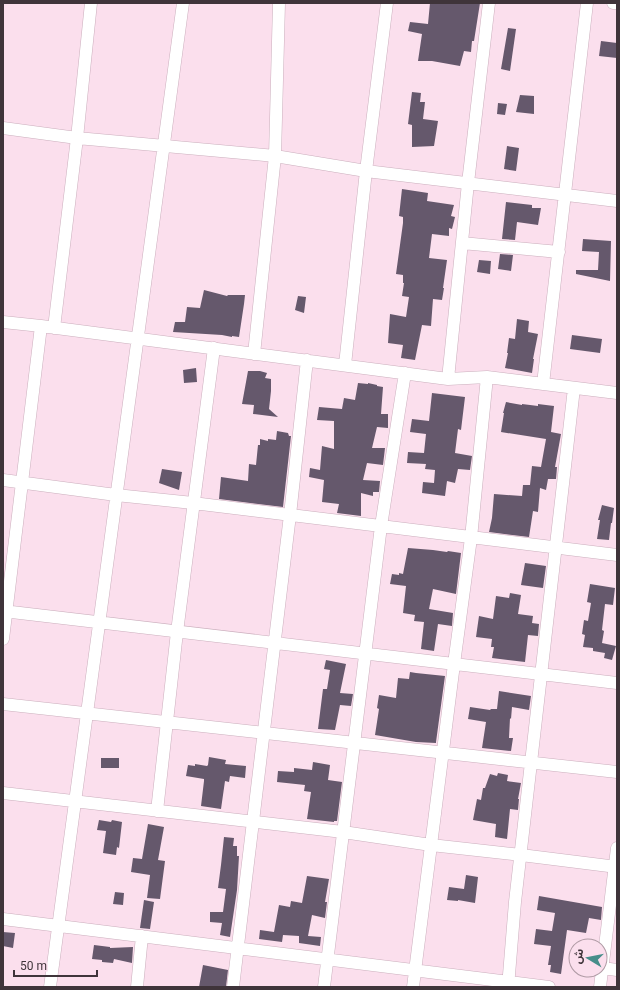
<svg xmlns="http://www.w3.org/2000/svg" width="620" height="990" viewBox="0 0 620 990" font-family="Roboto,'Noto Sans Arabic',sans-serif">
<rect width="100%" height="100%" fill="#fbdfed"/>
<path fill="#65586c" d="M430,3h50l-6,38h-2l-1,11 -7,-1 -4,15 -28,-5h-14l4,-27 -14,-3 2,-9 18,2z
M508,28l8,1 -6,42 -9,-2z
M601,41l16,2v15l-18,-2z
M412,92l9,1 -1,9h5l-2,17 15,2 -4,25 -22,1v-22l-4,-1z
M520,95l14,1v18l-18,-2z
M498,103l9,1 -2,11 -8,-1z
M507,146l12,2 -3,23 -12,-2z
M402,189l26,4 -1,8 27,4 -3,11 4,1 -3,12 -3,-1v8l-17,-2 -3,24 18,2 -4,28h1l-2,12 -9,-1 -2,27 -9,-1 -7,35 -14,-2 2,-13 -15,-2 2,-29 16,3 3,-20 -7,-1 2,-13h-1v-8l-7,-1 7,-51v-6l-4,-1z
M506,202l26,3v3h9l-3,17 -21,-3 -2,18 -13,-1z
M583,239l28,2 -1,40 -34,-7v-4h22l1,-18 -17,-1z
M500,254l13,1 -2,16 -13,-2z
M479,260l12,1 -1,13 -13,-2z
M204,290l23,6 1,-1h17l-1,9 -5,33 -7,-1v1l-10,-2 -49,-3 2,-10h10l2,-15 13,1z
M298,296l8,1 -2,16 -9,-3z
M517,319l12,2 -1,11 10,2 -5,25h1l-2,14 -27,-5 3,-15h-1l2,-15 6,1z
M572,335l30,4 -2,14 -30,-4z
M196,368l1,14 -13,1 -1,-13z
M248,371h12l7,2 -2,5 6,1v12l-2,18 9,8 -25,-3 1,-9 -12,-1z
M358,383l10,1v-1l9,2v1l6,1 -2,27h7v14l-11,-1 -5,21h13l-2,17 -16,-2 -4,17 17,1 -1,11h-6v4l-12,-3v23l-24,-3 2,-9 -17,-2 2,-22 -15,-3 1,-9 10,2 2,-24 12,3v-28l-17,-1 2,-13 23,2 2,-11 11,2z
M432,393l33,4 -4,33 -3,-1 -3,24 17,3 -2,14 -12,-1 -3,14 -8,-2 -2,15 -23,-3 1,-11 11,1 1,-13 -10,-1 1,-5 -19,-1 1,-11 16,1 2,-19 -16,-2 2,-13 17,2z
M506,402l16,3v-1l16,2v-2l16,2 -3,26 10,2 -6,33h2l-1,12h-8l-2,11 -6,-2 -2,24 -5,-1 -4,26 -40,-5 3,-14 2,-24 28,2 1,-11h7l2,-19 9,1 5,-28 -45,-7 3,-19h-1z
M277,431l11,2 1,3h2l-8,71 -64,-8 2,-22 27,4 1,-17 7,1 2,-20h2v-6l8,2v-2l8,1z
M162,469l20,3 -3,18 -20,-7z
M602,505l12,3 -2,15h-1l-2,17 -12,-1 3,-19h-2z
M408,548l25,2 14,2 1,-1 13,2 -5,41 -23,-5 -4,20 24,4 -1,13 -14,-2 -4,27 -13,-2 3,-27 -10,-1 1,-6 -12,-2 3,-27 -16,-2 2,-10 7,1v-2l4,1z
M525,563l21,3 -3,22 -22,-3z
M590,584l25,4 -2,17 -8,-1 -3,26 2,1 -2,12 14,3 -4,14 -8,-2 1,-5 -12,-2v-3l-10,-1 2,-12 -3,-1 2,-14 4,1 3,-18 -4,-1z
M510,593l11,2 -3,19 15,2 -1,7 7,1 -1,12 -10,-1 -3,27 -33,-4 2,-11h-3l1,-8 -16,-2 3,-21 14,3 3,-23 13,2z
M326,660l20,4 -6,29 13,1 -2,12 -11,-1 -5,25 -17,-1 5,-40h4l3,-19 -6,-1z
M410,672l6,1 29,3 -9,66v1l-20,-1 -41,-7 4,-26 -2,-1 2,-13 17,3 2,-20 11,1z
M499,691l32,5 -2,14 -17,-3 -1,12 -1,-1 -1,20h4l-2,13 -29,-3 4,-26 -18,-3 2,-12 20,3 1,-1h6z
M209,757l17,3 -1,4 21,2 -1,12 -15,-2 -1,6 -4,-1 -4,28 -20,-3 3,-25v-2l-18,-3 2,-11 7,1v-2l12,2 1,-1z
M101,758h18v10h-18z
M313,762l17,3 -2,15 14,2 -5,39h-3v1l-27,-3 4,-27 -7,-1 1,-6 -28,-3 1,-11 16,1v-4l18,2z
M498,773l10,2 -1,6 14,2 -3,16h1l-1,11 -8,-1 -3,30 -12,-2 1,-13 -23,-4 4,-21 4,1 2,-12h2l5,-14 7,2z
M99,820l12,2 1,-2 10,2 -3,26 -2,-1 -1,8 -13,-2 3,-22 -9,-1z
M148,824l16,3 -6,33 7,1 -5,38 -13,-1 3,-23 -19,-3 2,-14 9,1z
M224,837l10,1 -1,8h4v10h2l-2,34 -7,47 -10,-2 2,-12 -12,-1v-10h13l3,-23 -8,-1 3,-23z
M466,875l12,2 -3,26 -17,-3v1l-11,-1 2,-13 15,2z
M307,876l22,3 -4,23h2l-2,16 -13,-3 -4,21 13,1 -1,9 -21,-3v-7l-16,-1 -1,7 -23,-3 1,-9 14,2 5,-27 11,2 1,-6 11,2z
M115,892l9,1 -1,12 -10,-1z
M539,896l63,11 -1,13 -12,-2 -3,15 -19,-3 -6,44 -11,-2 1,-7h-3l3,-19 -17,-2 2,-15 16,2 3,-18 -18,-3z
M144,900l10,2 -4,27 -10,-1z
M3,932l12,1 -2,15 -10,-2z
M94,945l16,2v1l23,-1 -1,16 -18,-4 -1,4 -11,-1v-2l-10,-1z
M203,965l25,5 -2,17h-27z"/>
<g fill="none" stroke-linecap="round" stroke-linejoin="round">
<defs>
<path id="minor" d="M613,3h4
M3,128l74,10 198,18 91,15 251,30
M462,243l97,9
M3,322l38,4 407,53 39,-2 130,16
M54,328l23,-190 14,-135
M254,354l21,-198 4,-153
M345,365l21,-194 21,-168
M448,379l20,-196 21,-180
M543,384l44,-381
M3,480l113,15 77,8 424,52
M3,611l614,72
M3,639l38,-313
M3,704l614,68
M3,793l340,39 88,13 90,10 96,12
M157,811l20,-179 37,-284
M3,919l546,68
M602,968l15,2
M50,987l133,-984
M137,987l5,-51
M233,987l57,-472 17,-155
M324,987l57,-461 24,-153
M413,987l41,-323 17,-126 16,-161
M508,987l7,-85 59,-514
M600,987l17,-139"/>
</defs>
<use href="#minor" stroke="#cbafbd" stroke-width="13"/>
<use href="#minor" stroke="#fff" stroke-width="12"/>
</g>
<rect width="620" height="990" fill="none" stroke="#3f343a" stroke-width="8"/>
<g transform="translate(588 958) rotate(280)"><circle r="19" fill="#fbdfed" stroke="#b09ba5"/>
<path d="M0-3L7 15L0 10L-7 15Z" fill="#478e8a"/>
<text y="-6" font-size="11" font-weight="bold" text-anchor="middle" fill="#3f343a">ش</text>
</g>
<path d="M14 970v6h83v-6" fill="none" stroke="#3f343a" stroke-width="2"/>
<text x="20" y="970" font-size="12" fill="#3f343a" stroke="#fbdfed" stroke-width="3" paint-order="stroke">50 m</text>
</svg>
